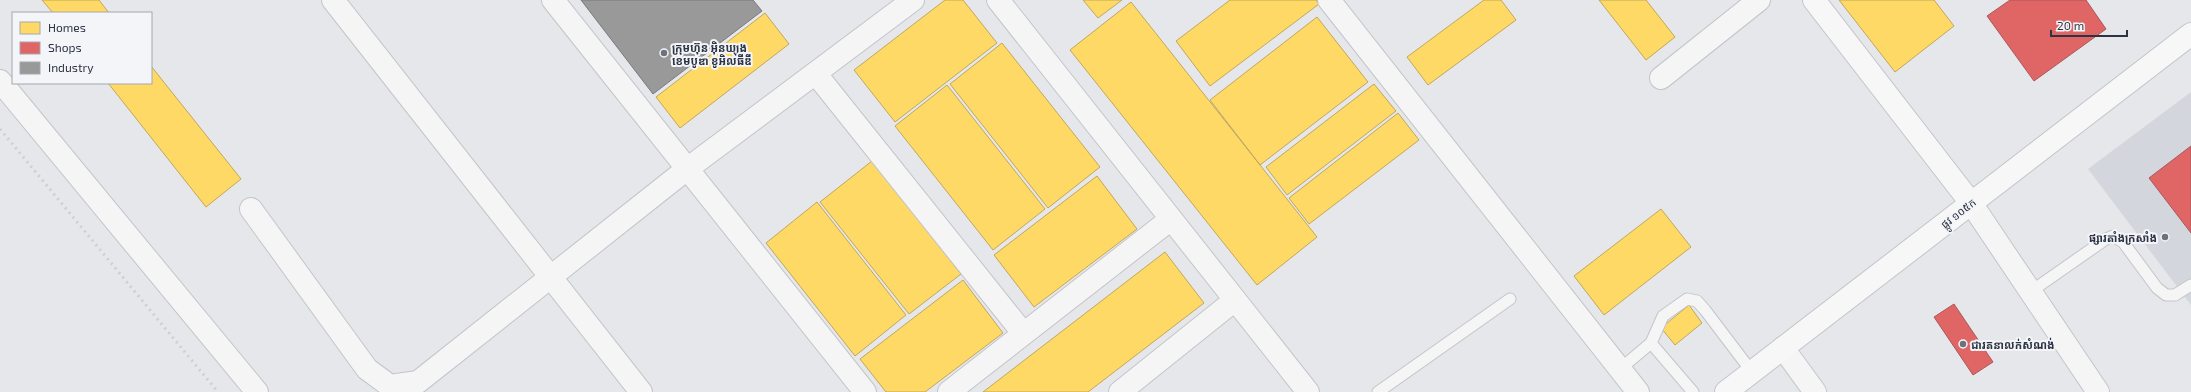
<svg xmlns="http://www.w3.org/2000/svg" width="2191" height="392" viewBox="0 0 2191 392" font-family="'Exo 2','Noto Sans Khmer',sans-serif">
<rect width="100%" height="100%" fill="#e5e7ea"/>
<path fill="#d4d6dd" d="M2191,92v213l-103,-136z"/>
<path fill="#ffd966" stroke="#c0a75c" d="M42,0h57l10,13h-56z
M945,0h18l34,43 -102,79 -41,-52z
M1083,0h39l-24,18z
M1230,0h86l3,4 -109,82 -34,-45z
M1484,0h17l15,20 -88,65 -21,-28z
M1599,0h47l29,37 -29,23z
M1839,0h95l20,26 -59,46z
M1131,2l186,235 -60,48 -187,-235z
M765,13l24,31 -109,84 -24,-31z
M1317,17l51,65 -108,83 -50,-65z
M1002,43l98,124 -52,41 -98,-124z
M151,66l90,113 -35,28 -98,-124h43z
M1374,84l22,27 -109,84 -21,-28z
M947,85l98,124 -52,41 -98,-124z
M1398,113l21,27 -110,84 -20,-26z
M872,161l89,113 -52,40 -89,-112z
M1097,176l40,53 -103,78 -40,-52z
M817,202l89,113 -51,41 -89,-113z
M1661,209l30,38 -87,68 -30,-39z
M1165,252l39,51 -116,89h-105z
M963,280l40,53 -78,59h-39l-26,-33z
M1689,305l13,18 -27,22 -14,-17z"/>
<path fill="#e06666" stroke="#aa575c" d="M2010,0h76l20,29 -72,52 -47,-65z
M2191,146v87l-42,-55z
M1954,304l39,58 -20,13 -39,-58z"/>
<path fill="#999" stroke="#787a7f" d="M581,0h172l9,11 -109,83z"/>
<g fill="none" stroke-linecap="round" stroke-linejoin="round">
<defs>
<path id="lane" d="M2030,292l76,-53 7,-3 10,6 34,46 9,7h9l16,-10
M1651,343l42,49
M1620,369l31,-26 12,-27 24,-17 10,2 8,9 47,62
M1378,392l132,-93"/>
<path id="street" d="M333,0l308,392
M553,0l312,392
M998,0l310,392
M1329,0l309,392
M816,74l207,259
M1661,78l98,-78
M0,81l257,311
M1971,203l127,189
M251,209l116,160 23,17 28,-4 269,-213 226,-169
M1783,348l32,44
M949,392l222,-173
M1120,392l115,-92"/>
<path id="secondary" d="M1814,0l157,203
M1726,392l465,-358"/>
</defs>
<use href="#lane" stroke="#c3c5c8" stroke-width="13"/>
<use href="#street" stroke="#c3c5c8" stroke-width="24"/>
<use href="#secondary" stroke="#c3c5c8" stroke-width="24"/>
<use href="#lane" stroke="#f5f5f6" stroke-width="11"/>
<use href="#street" stroke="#f5f5f6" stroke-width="22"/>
<use href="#secondary" stroke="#f7f7f8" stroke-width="22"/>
<path stroke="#cecfd2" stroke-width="3" stroke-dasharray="2 4" stroke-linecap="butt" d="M0,129l218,263"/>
</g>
<g fill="#6d727d" stroke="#f4f5f8" stroke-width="1.5">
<circle cx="664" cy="53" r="4"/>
<circle cx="2165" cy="237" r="4"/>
<circle cx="1963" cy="344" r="4"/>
</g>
<g text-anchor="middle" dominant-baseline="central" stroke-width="4" stroke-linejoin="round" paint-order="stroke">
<g font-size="11" font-weight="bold" fill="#2c3343" stroke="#f4f5f8" text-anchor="start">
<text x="672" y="47">ក្រុមហ៊ុន អ៊ិនឃ្យុង<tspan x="672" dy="13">ខេមបូឌា ខូអិលធីឌី</tspan></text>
<text x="2157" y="237" text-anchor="end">ផ្សារតាំងក្រសាំង</text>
<text x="1971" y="344">ជារតនាលក់សំណង់</text>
</g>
<g font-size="11" fill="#2c3343" stroke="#f4f5f8">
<text transform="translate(1958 213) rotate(-38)">ផ្លូវ ១០៥ក</text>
</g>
</g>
<rect x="12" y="12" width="140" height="72" fill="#f4f5f8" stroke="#a4a7b0"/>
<rect x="20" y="22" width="20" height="12" fill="#ffd966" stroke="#a4a7b0"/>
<text x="48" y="32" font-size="12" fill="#2c3343">Homes</text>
<rect x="20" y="42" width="20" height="12" fill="#e06666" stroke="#a4a7b0"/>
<text x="48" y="52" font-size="12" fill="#2c3343">Shops</text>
<rect x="20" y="62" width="20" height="12" fill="#999999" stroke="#a4a7b0"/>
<text x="48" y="72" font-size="12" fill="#2c3343">Industry</text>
<path d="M2051 30v6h76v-6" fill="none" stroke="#2c3343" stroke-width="2"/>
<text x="2057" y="30" font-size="12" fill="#2c3343" stroke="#f4f5f8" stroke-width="3" paint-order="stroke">20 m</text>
</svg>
